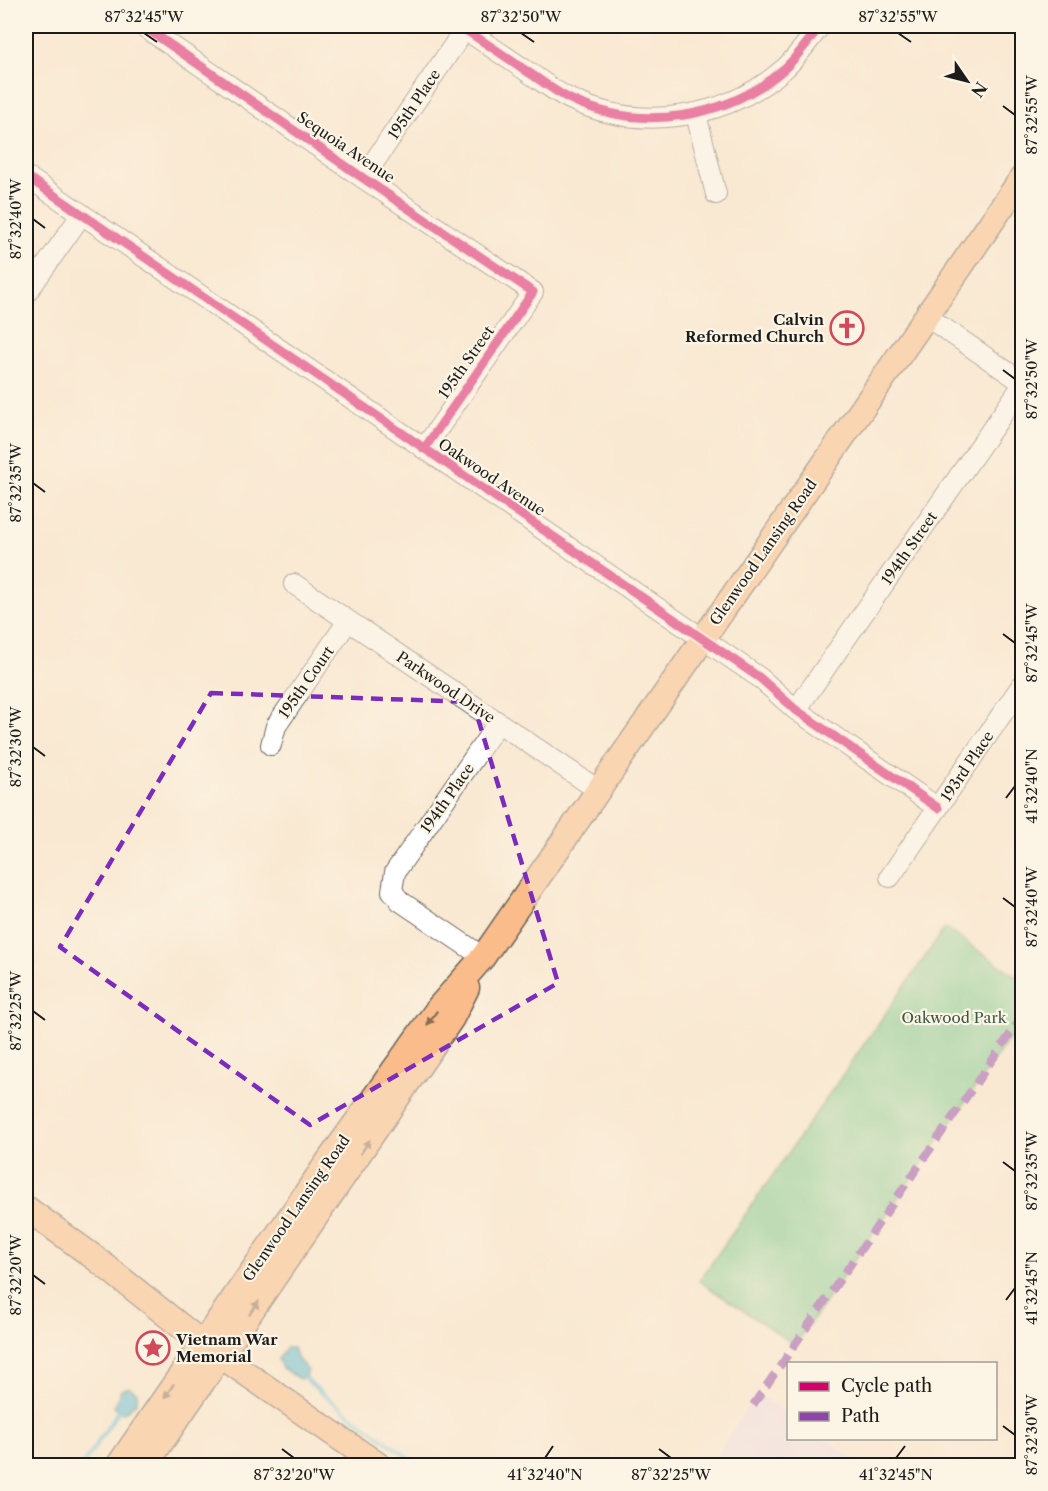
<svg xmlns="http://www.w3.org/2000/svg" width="1048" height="1491" viewBox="0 0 1048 1491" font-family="'Libre Caslon Text',serif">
<rect width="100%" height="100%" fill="#fcf5e5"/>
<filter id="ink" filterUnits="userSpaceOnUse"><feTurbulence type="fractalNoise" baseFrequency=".0167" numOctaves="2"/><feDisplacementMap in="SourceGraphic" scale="12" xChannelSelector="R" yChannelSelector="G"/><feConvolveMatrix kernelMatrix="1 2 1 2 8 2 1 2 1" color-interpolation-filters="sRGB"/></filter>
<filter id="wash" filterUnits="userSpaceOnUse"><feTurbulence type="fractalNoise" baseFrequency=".008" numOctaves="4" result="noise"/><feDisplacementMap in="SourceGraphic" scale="24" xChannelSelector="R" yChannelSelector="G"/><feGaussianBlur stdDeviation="1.35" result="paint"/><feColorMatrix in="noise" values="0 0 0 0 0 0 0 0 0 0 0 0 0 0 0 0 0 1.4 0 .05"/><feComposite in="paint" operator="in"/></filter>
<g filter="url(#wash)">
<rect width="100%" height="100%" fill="#f9e9d3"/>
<path fill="#e5d3f1" d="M757,1393l31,21v24l36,1 39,26h-153z"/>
<path fill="#74cb90" stroke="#487456" stroke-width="1.5" d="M945,928l77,52v41l-227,324 -96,-64z"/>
<path fill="#5bbfda" stroke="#3c6e7b" stroke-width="1.5" d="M286,1348h7l3,9 12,14 -4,6 -5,2 -17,-11 -4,-9z
M129,1387l9,6 -2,10 -13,10 -9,-6 7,-17z"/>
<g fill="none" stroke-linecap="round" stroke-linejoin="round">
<path stroke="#5bbfda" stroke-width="4" d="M304,1377l17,16 99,73
M82,1466l37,-56"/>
</g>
</g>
<g filter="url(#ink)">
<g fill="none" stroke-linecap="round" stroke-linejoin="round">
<defs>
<path id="minor" d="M143,26l220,152 170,114 -109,157
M460,26c22,15 45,30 68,46 14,9 27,20 42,27 71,34 157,20 215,-31 13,-12 24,-28 35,-42
M696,114l20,80
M26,176l734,502 36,32 142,98
M363,178l102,-149
M26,294l56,-80
M926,316l96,66
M294,584l304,206
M796,710l226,-324
M271,745l5,-19 72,-105
M890,877l132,-192
M483,957l-83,-56 -8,-10 3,-19 103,-149"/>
<path id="major" d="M26,1208l69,50 107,85 178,123
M118,1466l209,-303 112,-156 44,-50 539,-779
M145,1466l307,-448 15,-30"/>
</defs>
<use href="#minor" stroke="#69645c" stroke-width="22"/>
<use href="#major" stroke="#69645c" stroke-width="27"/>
<use href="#minor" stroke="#fff" stroke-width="20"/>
<use href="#major" stroke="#f9bc8a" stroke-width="24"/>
<path stroke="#8e44ad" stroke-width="8" stroke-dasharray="15 8" stroke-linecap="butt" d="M753,1405l269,-388"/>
<defs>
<path id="cycleway" d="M143,26l220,152 170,114 -109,157
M460,26c22,15 45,30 68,46 14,9 27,20 42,27 71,34 157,20 215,-31 13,-12 24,-28 35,-42
M26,176l734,502 36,32 142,98"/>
</defs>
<use href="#cycleway" stroke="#fcf5e5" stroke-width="13"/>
<use href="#cycleway" stroke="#d6006c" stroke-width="9"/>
</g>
<defs><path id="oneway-solid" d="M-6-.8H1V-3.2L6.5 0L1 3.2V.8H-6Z" transform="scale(1.5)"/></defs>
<g fill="#8a6c53">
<use href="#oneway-solid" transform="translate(432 1018) rotate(125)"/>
<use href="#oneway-solid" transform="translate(365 1147) rotate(-56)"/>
<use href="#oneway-solid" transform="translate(254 1308) rotate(-55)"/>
<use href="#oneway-solid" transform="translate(169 1391) rotate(124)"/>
</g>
</g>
<path d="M0 0H1048V1491H0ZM211,693l262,9 85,281 -248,142 -250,-178z" fill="#f9e9d3" fill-opacity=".55" fill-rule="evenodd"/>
<path fill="none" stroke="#7b2cbf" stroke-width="4.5" stroke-dasharray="12 8" stroke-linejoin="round" d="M211,693l262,9 85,281 -248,142 -250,-178z"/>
<path fill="none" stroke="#1c1c1c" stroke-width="2" d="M144,33l13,9M521,33l13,9M898,33l13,9M1003,106l12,9M33,219l12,9M1003,370l12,9M33,483l12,9M1003,634l12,9M33,747l12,9M1006,798l9,-12M1003,898l12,9M33,1011l12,9M1003,1162l12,9M33,1275l12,9M1006,1300l9,-12M1003,1426l12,9M282,1449l12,9M659,1449l12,9M545,1458l8,-12M896,1458l9,-12"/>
<defs>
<symbol id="church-ring" viewBox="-11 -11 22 22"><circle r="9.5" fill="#fcf5e5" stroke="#d1495b" stroke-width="1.5"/><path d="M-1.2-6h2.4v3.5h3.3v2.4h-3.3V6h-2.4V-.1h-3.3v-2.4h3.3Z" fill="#d1495b"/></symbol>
<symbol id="sight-ring" viewBox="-11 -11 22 22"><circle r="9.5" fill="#fcf5e5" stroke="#d1495b" stroke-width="1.5"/><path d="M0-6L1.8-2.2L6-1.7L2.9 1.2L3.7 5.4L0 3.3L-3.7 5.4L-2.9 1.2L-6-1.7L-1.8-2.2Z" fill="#d1495b"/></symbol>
</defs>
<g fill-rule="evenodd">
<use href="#church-ring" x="828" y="309" width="38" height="38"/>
<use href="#sight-ring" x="134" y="1329" width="38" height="38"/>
</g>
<g text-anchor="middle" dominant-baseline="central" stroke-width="4.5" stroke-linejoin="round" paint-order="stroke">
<g font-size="15" fill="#1c1c1c" stroke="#fcf5e5">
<text transform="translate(414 104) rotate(-56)">195th Place</text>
<text transform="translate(346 147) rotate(34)">Sequoia Avenue</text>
<text transform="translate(466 362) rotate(-55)">195th Street</text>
<text transform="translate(492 477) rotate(34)">Oakwood Avenue</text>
<text transform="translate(909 548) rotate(-55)">194th Street</text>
<text transform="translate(763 552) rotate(-55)">Glenwood Lansing Road</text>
<text transform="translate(306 682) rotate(-55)">195th Court</text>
<text transform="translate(446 687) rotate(34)">Parkwood Drive</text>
<text transform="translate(967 766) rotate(-56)">193rd Place</text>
<text transform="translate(447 798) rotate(-55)">194th Place</text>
<text transform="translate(296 1208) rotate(-55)">Glenwood Lansing Road</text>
</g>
<g font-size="15" font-weight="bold" fill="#1c1c1c" stroke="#fcf5e5" text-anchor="end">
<text x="824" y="319">Calvin<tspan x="824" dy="17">Reformed Church</tspan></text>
<text x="176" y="1339" text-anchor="start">Vietnam War<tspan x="176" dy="17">Memorial</tspan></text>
</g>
<g font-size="15" fill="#3b5945" stroke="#fcf5e5">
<text x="954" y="1017">Oakwood Park</text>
</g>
</g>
<rect width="1048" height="1491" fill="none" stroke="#fcf5e5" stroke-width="66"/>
<rect x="787" y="1362" width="210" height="78" fill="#fcf5e5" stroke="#a29e95" stroke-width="1.5"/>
<rect x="799" y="1382" width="30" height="9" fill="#d6006c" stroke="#a29e95" stroke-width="1.5"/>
<text x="841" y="1392" font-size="18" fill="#1c1c1c">Cycle path</text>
<rect x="799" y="1412" width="30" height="9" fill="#8e44ad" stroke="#a29e95" stroke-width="1.5"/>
<text x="841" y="1422" font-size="18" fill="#1c1c1c">Path</text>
<g transform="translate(967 81) rotate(125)" stroke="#fcf5e5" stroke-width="4.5" paint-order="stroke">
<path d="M0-4.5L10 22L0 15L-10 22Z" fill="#1c1c1c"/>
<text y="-9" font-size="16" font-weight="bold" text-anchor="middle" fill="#1c1c1c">N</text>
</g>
<rect x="33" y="33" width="982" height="1425" fill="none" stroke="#1c1c1c" stroke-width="2"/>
<g font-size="15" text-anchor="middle" fill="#1c1c1c">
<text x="144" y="22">87°32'45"W</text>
<text x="521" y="22">87°32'50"W</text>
<text x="898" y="22">87°32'55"W</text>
<text transform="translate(1032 115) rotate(-90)" y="5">87°32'55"W</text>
<text transform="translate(16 219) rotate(-90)" y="5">87°32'40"W</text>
<text transform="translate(1032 379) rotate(-90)" y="5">87°32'50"W</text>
<text transform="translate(16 483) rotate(-90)" y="5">87°32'35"W</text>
<text transform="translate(1032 643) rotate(-90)" y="5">87°32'45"W</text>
<text transform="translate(16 747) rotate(-90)" y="5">87°32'30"W</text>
<text transform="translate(1032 786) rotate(-90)" y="5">41°32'40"N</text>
<text transform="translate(1032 907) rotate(-90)" y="5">87°32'40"W</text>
<text transform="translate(16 1011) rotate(-90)" y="5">87°32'25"W</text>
<text transform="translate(1032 1171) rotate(-90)" y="5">87°32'35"W</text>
<text transform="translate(16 1275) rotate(-90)" y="5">87°32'20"W</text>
<text transform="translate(1032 1288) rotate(-90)" y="5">41°32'45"N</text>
<text transform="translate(1032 1435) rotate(-90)" y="5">87°32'30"W</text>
<text x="294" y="1480">87°32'20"W</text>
<text x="545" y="1480">41°32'40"N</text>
<text x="671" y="1480">87°32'25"W</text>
<text x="896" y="1480">41°32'45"N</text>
</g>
</svg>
